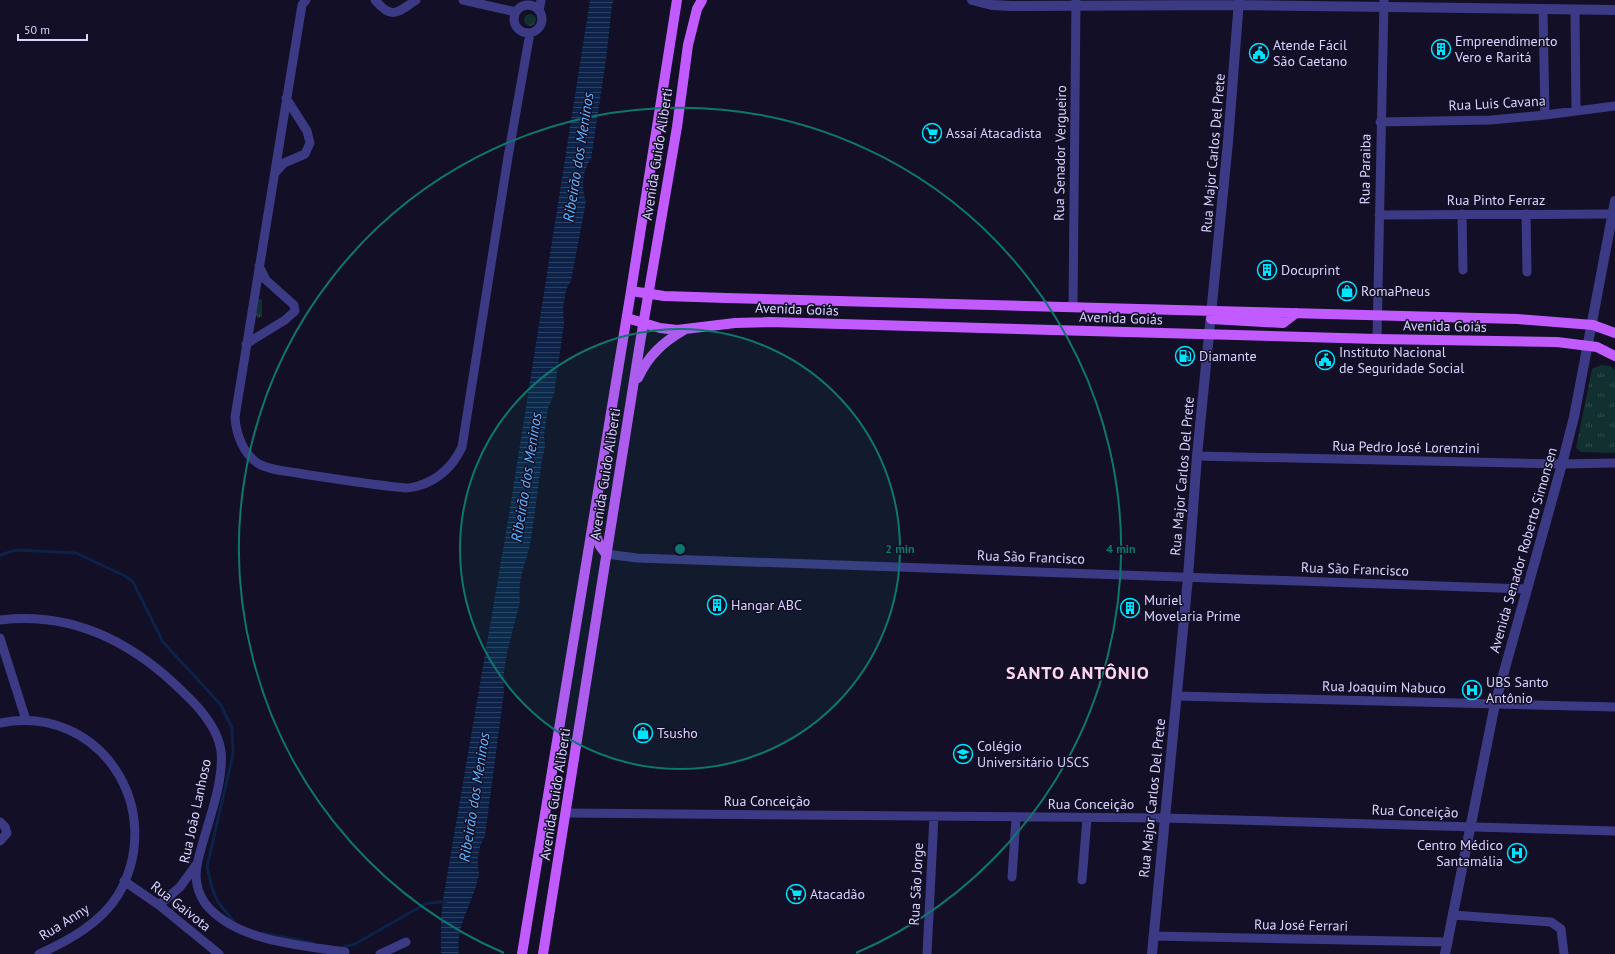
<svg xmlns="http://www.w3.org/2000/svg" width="1615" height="954" viewBox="0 0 1615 954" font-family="'PT Sans',sans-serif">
<defs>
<pattern id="grass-tufts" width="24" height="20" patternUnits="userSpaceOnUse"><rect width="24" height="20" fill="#12302f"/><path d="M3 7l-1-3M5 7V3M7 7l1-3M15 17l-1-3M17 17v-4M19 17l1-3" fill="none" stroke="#344d4e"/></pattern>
<pattern id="water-rules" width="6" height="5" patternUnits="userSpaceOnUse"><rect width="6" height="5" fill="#0c2248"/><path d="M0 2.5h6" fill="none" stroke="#2f4163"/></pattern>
</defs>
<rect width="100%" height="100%" fill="#130f26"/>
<path fill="url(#grass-tufts)" d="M524 20a6 6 0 1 1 12 0a6 6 0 1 1-12 0Z
M262,299v18l-4,1 -2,-3 1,-15z
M1601,365l9,1 5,4v83l-34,-1 -5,-4 16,-79z"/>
<path fill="url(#water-rules)" d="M590,0h24l-2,5 -6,55 -15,99c-9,12 -10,29 -5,43l-15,79 -5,9 -3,19 1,15 -10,70 -6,14 -4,28 1,10c-7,32 -9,65 -15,98 -4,19 -13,36 -10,57 -6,29 -19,62 -16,91l-19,144c-5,7 -8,20 -7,29 0,3 1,6 1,9 -5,28 -24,51 -20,80h-18v-34l2,-21 66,-384z"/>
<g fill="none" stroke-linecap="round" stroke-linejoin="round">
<path stroke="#0c2248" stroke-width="3" d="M0,555l16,-5 60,3 49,23 8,6 30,60 58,63 11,23 1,26 -26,113 5,21 6,14 16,20
M262,933l51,10
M340,948l15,-4 70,-40 22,-3"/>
<path stroke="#3d3a85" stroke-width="9" d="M306,0l-4,5 -67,412c1,17 8,37 24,47 12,7 30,7 44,10 34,5 69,11 103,14 4,0 8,-1 12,-2 20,-6 35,-20 44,-39l46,-290 22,-124
M375,0c17,20 22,13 41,0
M463,0l53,12
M514 19a14 14 0 1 1 28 0a14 14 0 1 1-28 0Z
M1543,10l2,105
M539,11l2,-11
M1575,11l1,100
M1380,122l111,-2 54,-5 70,-9
M275,173l9,-10 21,-9 5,-11 -3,-12 -21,-33
M1462,214l1,56
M1526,214l1,58
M1379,215l233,-1
M1073,306l3,-306
M1377,339l7,-339
M246,344l39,-24 10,-9 -1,-6 -28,-25 -7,-14
M1197,456l365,8 53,-1
M606,554l31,4 889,31
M0,620c73,-9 134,23 184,73 16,15 34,36 37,58 3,28 -11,66 -19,94 -3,12 -8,26 -5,39 1,8 6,18 12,24 32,34 92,37 136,44
M0,638l26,82
M1177,696l438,11
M0,723c100,-20 168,86 118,172 -17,28 -50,46 -79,59
M566,813l598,5 451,13
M0,822l5,5 2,6 -7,8
M1012,877l4,-59
M1082,880l5,-62
M124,881l35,24 60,49
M159,905l21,-18 16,-22
M1453,915l98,7 10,7 3,25
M1153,936l295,6
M380,954l26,-12
M927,954l7,-138"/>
<path stroke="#3d3a85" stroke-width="10" d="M972,0l20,5 20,1 227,-1 376,5
M1152,954l36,-377 9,-121 31,-314 11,-142
M1445,954l50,-250 67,-240 12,-47 41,-216"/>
<path stroke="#c25bff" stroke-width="10" d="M631,291l33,5 62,2 791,21 76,6 22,8
M627,318l33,10 17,2 58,-7 35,-1 607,17 180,3 40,5 18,9
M1211,319l72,4 13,-10
M638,378c10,-22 25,-36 46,-48
M593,528l7,18 6,8
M522,954l109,-663 46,-291
M543,954l97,-611 37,-216 11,-82 9,-36 5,-9"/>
</g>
<circle cx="680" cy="549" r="220" fill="#0f766e" fill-opacity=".12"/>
<g fill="none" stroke="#0f766e" stroke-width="2">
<circle cx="680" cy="549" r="220"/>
<path d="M504 953A441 441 0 1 1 856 953"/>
</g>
<defs>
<symbol id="building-ring" viewBox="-11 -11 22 22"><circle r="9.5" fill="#130f26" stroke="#00e5ff" stroke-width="1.5"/><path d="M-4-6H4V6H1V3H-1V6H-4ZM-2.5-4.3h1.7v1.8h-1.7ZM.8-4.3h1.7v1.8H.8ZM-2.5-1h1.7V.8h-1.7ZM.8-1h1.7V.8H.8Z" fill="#00e5ff"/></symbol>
<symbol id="civic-ring" viewBox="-11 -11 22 22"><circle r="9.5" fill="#130f26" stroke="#00e5ff" stroke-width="1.5"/><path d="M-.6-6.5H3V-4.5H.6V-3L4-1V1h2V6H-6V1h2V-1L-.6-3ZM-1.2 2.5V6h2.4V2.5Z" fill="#00e5ff"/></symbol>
<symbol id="supermarket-ring" viewBox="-11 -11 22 22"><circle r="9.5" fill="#130f26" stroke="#00e5ff" stroke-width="1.5"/><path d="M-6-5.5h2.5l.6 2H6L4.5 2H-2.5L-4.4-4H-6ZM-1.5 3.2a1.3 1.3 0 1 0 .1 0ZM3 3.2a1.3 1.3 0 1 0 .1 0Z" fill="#00e5ff"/></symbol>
<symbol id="shop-ring" viewBox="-11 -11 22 22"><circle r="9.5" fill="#130f26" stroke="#00e5ff" stroke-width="1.5"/><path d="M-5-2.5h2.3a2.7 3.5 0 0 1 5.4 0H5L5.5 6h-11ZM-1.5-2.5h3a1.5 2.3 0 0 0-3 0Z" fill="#00e5ff"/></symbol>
<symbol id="fuel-ring" viewBox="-11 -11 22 22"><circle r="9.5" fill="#130f26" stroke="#00e5ff" stroke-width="1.5"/><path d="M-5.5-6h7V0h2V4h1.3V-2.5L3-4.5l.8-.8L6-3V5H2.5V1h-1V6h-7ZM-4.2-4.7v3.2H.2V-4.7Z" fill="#00e5ff"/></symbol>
<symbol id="hospital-ring" viewBox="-11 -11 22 22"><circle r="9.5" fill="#130f26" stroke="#00e5ff" stroke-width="1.5"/><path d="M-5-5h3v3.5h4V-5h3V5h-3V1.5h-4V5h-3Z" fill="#00e5ff"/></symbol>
<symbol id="university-ring" viewBox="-11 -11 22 22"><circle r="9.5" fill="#130f26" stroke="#00e5ff" stroke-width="1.5"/><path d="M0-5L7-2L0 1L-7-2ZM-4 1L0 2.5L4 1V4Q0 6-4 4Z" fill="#00e5ff"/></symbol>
</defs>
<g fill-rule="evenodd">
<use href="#building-ring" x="1430" y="38" width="22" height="22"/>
<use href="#civic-ring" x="1248" y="42" width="22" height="22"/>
<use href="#supermarket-ring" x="921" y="122" width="22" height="22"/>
<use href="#building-ring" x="1256" y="259" width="22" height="22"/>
<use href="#shop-ring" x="1336" y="280" width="22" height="22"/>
<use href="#fuel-ring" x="1174" y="345" width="22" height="22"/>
<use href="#civic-ring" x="1314" y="349" width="22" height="22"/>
<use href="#building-ring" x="706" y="594" width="22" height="22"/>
<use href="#building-ring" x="1119" y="597" width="22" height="22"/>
<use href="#hospital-ring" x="1461" y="679" width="22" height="22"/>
<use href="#shop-ring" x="632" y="722" width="22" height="22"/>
<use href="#university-ring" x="952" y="743" width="22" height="22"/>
<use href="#hospital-ring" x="1506" y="842" width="22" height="22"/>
<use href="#supermarket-ring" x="785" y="883" width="22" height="22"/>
</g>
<g text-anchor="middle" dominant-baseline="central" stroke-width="3" stroke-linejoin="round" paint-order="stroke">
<g font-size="14" fill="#d9d4ff" stroke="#130f26" text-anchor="start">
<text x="1455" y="41">Empreendimento<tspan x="1455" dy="16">Vero e Raritá</tspan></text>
<text x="1273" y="45">Atende Fácil<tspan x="1273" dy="16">São Caetano</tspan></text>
<text x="946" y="133">Assaí Atacadista</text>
<text x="1281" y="270">Docuprint</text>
<text x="1361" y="291">RomaPneus</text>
<text x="1339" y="352">Instituto Nacional<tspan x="1339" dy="16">de Seguridade Social</tspan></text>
<text x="1199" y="356">Diamante</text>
<text x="1144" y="600">Muriel<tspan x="1144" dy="16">Movelaria Prime</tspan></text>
<text x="731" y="605">Hangar ABC</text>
<text x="1486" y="682">UBS Santo<tspan x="1486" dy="16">Antônio</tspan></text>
<text x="657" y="733">Tsusho</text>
<text x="977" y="746">Colégio<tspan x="977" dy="16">Universitário USCS</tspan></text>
<text x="1503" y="845" text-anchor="end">Centro Médico<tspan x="1503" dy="16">Santamália</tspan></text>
<text x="810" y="894">Atacadão</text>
</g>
<g font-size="14" fill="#d9d4ff" stroke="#130f26">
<text transform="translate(1497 103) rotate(-3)">Rua Luis Cavana</text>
<text transform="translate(1060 153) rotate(-89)">Rua Senador Vergueiro</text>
<text transform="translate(1213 153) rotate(-85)">Rua Major Carlos Del Prete</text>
<text transform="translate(657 154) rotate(-81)">Avenida Guido Aliberti</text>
<text transform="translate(1365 169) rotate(-89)">Rua Paraiba</text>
<text x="1496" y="200">Rua Pinto Ferraz</text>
<text transform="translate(797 309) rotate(2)">Avenida Goiás</text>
<text transform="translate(1121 318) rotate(2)">Avenida Goiás</text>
<text transform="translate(1445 326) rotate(1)">Avenida Goiás</text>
<text transform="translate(1406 447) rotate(1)">Rua Pedro José Lorenzini</text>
<text transform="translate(605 474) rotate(-81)">Avenida Guido Aliberti</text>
<text transform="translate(1182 476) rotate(-85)">Rua Major Carlos Del Prete</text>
<text transform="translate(1523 550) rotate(-74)">Avenida Senador Roberto Simonsen</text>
<text transform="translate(1031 557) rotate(2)">Rua São Francisco</text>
<text transform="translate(1355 569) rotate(2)">Rua São Francisco</text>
<text transform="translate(1384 687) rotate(1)">Rua Joaquim Nabuco</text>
<text transform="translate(555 794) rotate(-81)">Avenida Guido Aliberti</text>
<text transform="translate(1152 798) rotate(-84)">Rua Major Carlos Del Prete</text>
<text x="767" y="801">Rua Conceição</text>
<text x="1091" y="804">Rua Conceição</text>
<text transform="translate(195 811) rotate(-78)">Rua João Lanhoso</text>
<text transform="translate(1415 811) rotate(2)">Rua Conceição</text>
<text transform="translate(916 884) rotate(-87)">Rua São Jorge</text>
<text transform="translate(181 906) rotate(38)">Rua Gaivota</text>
<text transform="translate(64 922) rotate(-32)">Rua Anny</text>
<text transform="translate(1301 925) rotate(1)">Rua José Ferrari</text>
</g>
<g font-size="15" font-style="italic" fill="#62b6ff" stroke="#130f26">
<text transform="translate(578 157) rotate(-81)">Ribeirão dos Meninos</text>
<text transform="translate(526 477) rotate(-81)">Ribeirão dos Meninos</text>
<text transform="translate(474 797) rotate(-81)">Ribeirão dos Meninos</text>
</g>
<g font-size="18" font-weight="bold" letter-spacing="1" fill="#ffd6f0" stroke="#130f26">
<text x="1078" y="672">SANTO ANTÔNIO</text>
</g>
</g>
<circle cx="680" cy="549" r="6" fill="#0f766e" stroke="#130f26" stroke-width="2"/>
<g font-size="12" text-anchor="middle" font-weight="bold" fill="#0f766e" stroke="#130f26" stroke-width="3" stroke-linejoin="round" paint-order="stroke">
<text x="900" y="553">2 min</text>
<text x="1121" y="553">4 min</text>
</g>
<path d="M18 34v6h69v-6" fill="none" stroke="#d9d4ff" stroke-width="2"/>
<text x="24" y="34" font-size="12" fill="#d9d4ff" stroke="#130f26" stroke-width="3" paint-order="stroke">50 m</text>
</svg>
